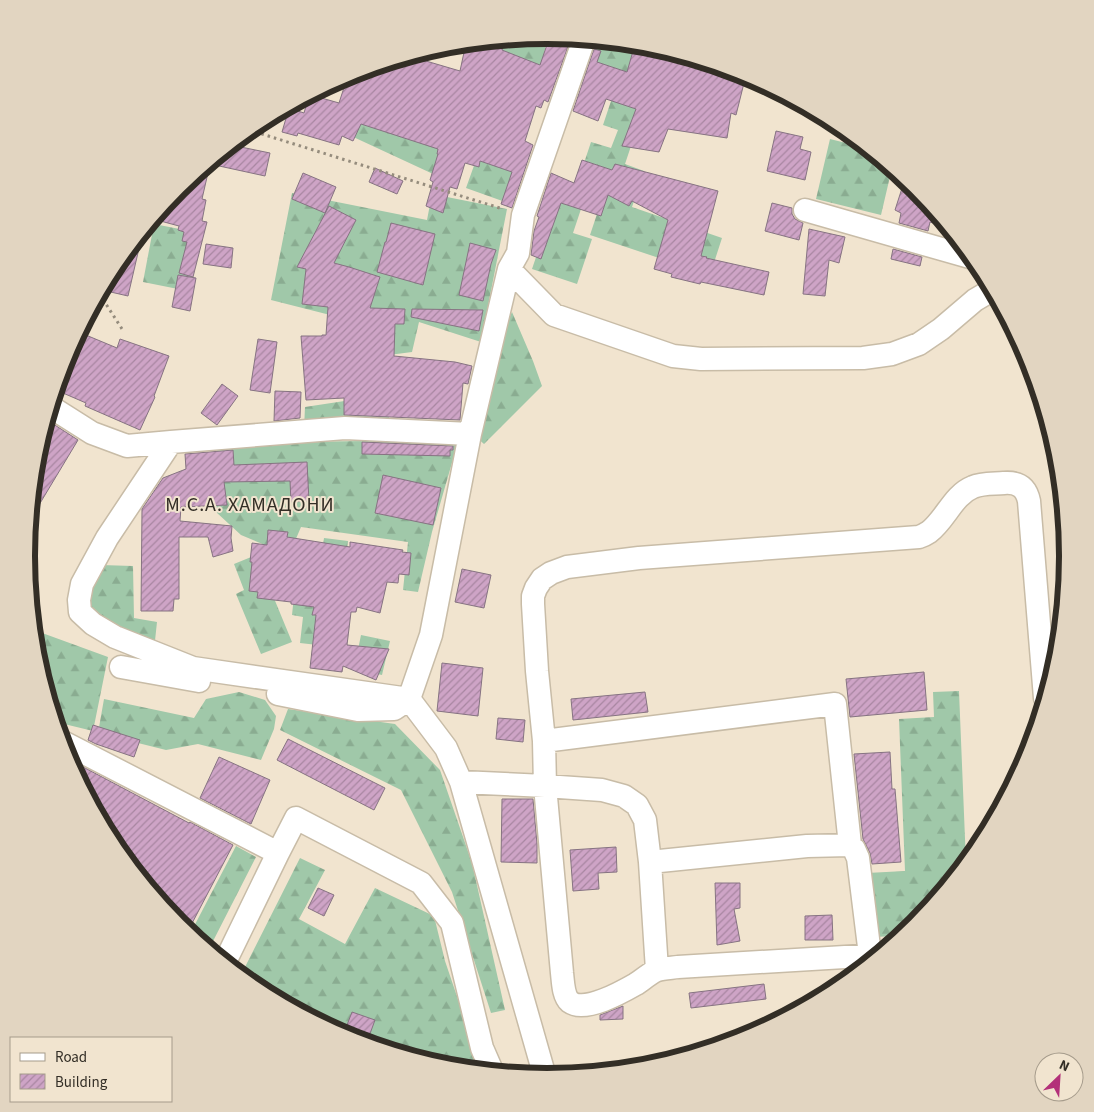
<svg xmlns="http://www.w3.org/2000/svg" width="1094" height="1112" viewBox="0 0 1094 1112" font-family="'Source Sans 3',sans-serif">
<defs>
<pattern id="forest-firs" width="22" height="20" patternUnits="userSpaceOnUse" patternTransform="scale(1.25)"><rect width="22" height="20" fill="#a0c8a9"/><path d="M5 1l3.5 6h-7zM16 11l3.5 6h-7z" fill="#8aac91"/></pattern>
<pattern id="building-hatch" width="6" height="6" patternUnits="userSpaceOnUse" patternTransform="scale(1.25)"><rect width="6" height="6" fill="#cea4c6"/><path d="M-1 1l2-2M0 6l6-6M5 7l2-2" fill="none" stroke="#a886a1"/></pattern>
</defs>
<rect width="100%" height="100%" fill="#f1e4cf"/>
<path fill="url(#forest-firs)" d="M547,35l22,2 -1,3 -20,-4 -7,31 -34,-10 -24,-15z
M598,40l51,5 -15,92 -9,27 19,7 -12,36 90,31 -12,37 -120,-40 17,-51 -27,-9 11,-33 20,6 7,-18 -15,-5 12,-36 -30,-10z
M352,88l113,52 -19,40 -97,-45z
M486,132l41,16 -19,55 -42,-15z
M830,139l36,9 26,20 -11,47 -65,-16z
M562,180l26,8 -15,45 19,6 -15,45 -45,-15z
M292,193l135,27 5,-26 75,15 -26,133 -62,-20 -7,30 -23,3v72l-85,2 1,-22 46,-7 -9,-82 -71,-18z
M154,224l46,9 -12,58 -45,-9z
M512,312l21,49 9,25 -58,58 -9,-8 23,-96z
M440,440l18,2 -26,90 -14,60 -15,-2 5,-48 -107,-15 -12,28 -48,-20 -25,-23 1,-69z
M324,538l24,3 -13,106 -35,-4 3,-26 -11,-2 6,-57 23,2z
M268,550l3,41 21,51 -31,12 -25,-60 8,-4 -10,-26z
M101,565l32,1 1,52 23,4 -3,28 -69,-42z
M34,630l74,27 -15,74 -37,-9 -20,-65z
M361,635l29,6 -8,34 -28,-6z
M959,691l7,172 -51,61 -14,12 -31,1 -3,-64 38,-2 -6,-152 35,-2 -1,-25z
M239,692l26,8 11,16 -2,13 -13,31 -63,-16 -32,6 -68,-17 6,-34 90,19 12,-19z
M288,709l107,15 45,46 32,93 33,147 -14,3 -39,-121 -51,-102 -121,-60z
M236,846l20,11 -47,92 -19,-15z
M300,858l25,12 -26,49 46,25 30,-56 59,28 11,45 20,59 13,50 -33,-3 -98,-30 -90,-48 -16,-14z"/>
<path fill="url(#building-hatch)" stroke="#867382" d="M550,36l16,1 -1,2 5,2 -22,61 -4,-2 -3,8 -5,-2 -11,35 8,4 -21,63 -11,-4 11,-32 -32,-11 -1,6 -14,-4 -8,26 -7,-2 -7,26 -17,-7 7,-24 -3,-2 8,-26h-1l1,-5 -77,-25 -8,17 -11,-5 -3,9 -41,-12 -1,3 -15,-4 7,-24 15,5 5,-17 2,-1 28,8 9,-28 61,-19 51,15 6,-28 38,-3 -2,10 38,15z
M635,44l14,1 97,30 -10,40 -5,-2 -4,25 -59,-9 -9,23 -37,-6 14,-37 -30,-10 -8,22 -25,-10 21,-62 7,2 -4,11 30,10z
M776,131l27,6 -3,12 11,3 -6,28 -38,-9z
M231,145l39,8 -5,23 -55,-12 -8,35 4,1 -4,21 5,1 -14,55 -14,-4 8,-31 -5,-1 2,-9 -6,-2 1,-4 -26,-7 26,-31z
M582,160l30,10 3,-6 103,27 -17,65 6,1 -1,1 63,14 -5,23 -63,-13 -1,2 -29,-7 1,-3 -18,-5 14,-49 -36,-19 -3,5 -21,-11 -7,21 -40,-13 -20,56 -10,-4 3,-24 5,-14 -2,-1 14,-43 23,10z
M375,168l28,13 -6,13 -28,-12z
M303,173l33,14 -11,26 -33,-14z
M904,182l8,3 3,3 33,40 -18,-6 -2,9 -29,-8 2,-10 -6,-3z
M772,203l20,5v6l3,5 8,4 -4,17 -34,-9z
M329,206l27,14 -22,43 15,4 31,10 -10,31 35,1 -1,15h-9l-1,32 61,6 17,4 -4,18 -5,-1 -3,37 -116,-5v-17l-38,2 -5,-64h21v-1h4l2,-28 -26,-3 4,-35 -9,-2z
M391,223l44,11 -12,51 -46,-13 8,-30h1z
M809,229l36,8 -6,26 -10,-3 -4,36 -22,-2z
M143,231l-15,65 -26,-6 12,-24z
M470,243l26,7 -5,14 -8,37 -24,-6z
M206,244l27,4 -2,20 -28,-4z
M893,249l29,8 -2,9 -29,-7z
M178,275l18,3 -6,33 -18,-4z
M412,309l71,1 -4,21 -68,-14z
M81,333l36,15 3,-9 49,17 -15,40 1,1 -15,33 -55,-24 1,-3 -30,-13 16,-40 1,1z
M258,339l19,3 -7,51 -20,-3z
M222,384l16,12 -21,29 -16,-12z
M275,391l26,1 -1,26 -26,3z
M47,420l31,20 -48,80 6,-66z
M362,442l91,4v4h-3v6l-88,-2z
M233,450l1,15 73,-3 2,39 -18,1 -1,-21 -66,1 3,23 -46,2 -1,14 52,5 -1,12 2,13 -20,6 -5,-20h-29v62h-5l-1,12h-32l1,-102 21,-31 23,-9 -1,-15z
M383,475l58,13 -8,37 -58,-12z
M268,530l20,2 -1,5 63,10v-5l53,8 -1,2 9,1 -2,22 -10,-1 -1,9 -11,-1 -7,31 -23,-6 -1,5h-5l-4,33 42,4 -13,31 -33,-14 -1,6 -32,-4 6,-53h-4l2,-8 -23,-3v-2l-34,-4 1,-6 -9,-1 3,-29h-2l2,-19 15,2z
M462,569l29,6 -7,33 -29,-6z
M442,663l41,5 -5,48 -41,-5z
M924,672l3,38 -77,7 -4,-38z
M645,692l3,20 -75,8 -2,-21z
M498,718l27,2 -2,22 -27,-3z
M93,725l47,15 -6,17 -38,-13 -8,-4z
M288,739l97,49 -11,22 -97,-50z
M890,752l2,37h3l6,73 -29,2 -2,-11 -7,-14 -9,-85z
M219,757l51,23 -19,44 -51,-26z
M68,759l121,64 1,-1 43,23 -45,86 -9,-7 -65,-79z
M502,799h31l4,45v19l-36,-1z
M616,847l1,25 -19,1 1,16 -26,2 -3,-41z
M715,883h25v25l-6,1 6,32 -23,4z
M318,888l16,7 -10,21 -16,-8z
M832,915l1,25h-28v-24z
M764,984l2,15 -75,9 -2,-15z
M623,1006v13l-23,1v-5z
M352,1012l23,8 -8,22 -23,-9z"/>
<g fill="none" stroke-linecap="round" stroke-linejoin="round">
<defs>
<path id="minor" d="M805,210l168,48
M509,269l9,-16 5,-38 61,-176
M51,407l41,26 35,13 44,-4 174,-14 125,6 -39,201 -22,64 -216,-31 -78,-31 -22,-13 -13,-12 -1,-12 3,-16 25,-46 64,-96
M470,434l39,-165 45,46 119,41 28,3 162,-1 29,-4 27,-10 22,-15 34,-29 17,-10
M121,667l78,14
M278,694l80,16 36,-1 15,-10 37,49 15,34 84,295
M61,741l217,112
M544,741l291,-37 15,141
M461,782l84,4 57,4 22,6 13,9 8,15 5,42 7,108
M650,862l157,-16 43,-1 4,4 4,9 12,97
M878,955l-200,12c-7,1 -17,1 -23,4 -7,4 -13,9 -19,13 -14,8 -51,29 -66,18 -7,-6 -7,-21 -8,-29l-17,-187 -1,-45 -7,-70 -4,-67v-8l3,-8 6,-9 9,-6 16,-6 72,-9 280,-21c3,-1 7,-3 10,-5 17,-13 24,-37 44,-45 9,-4 22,-3 31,-4 14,-1 22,4 25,18l16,197
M225,962l53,-109 18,-35 125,65 31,40 30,125 10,23"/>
</defs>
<use href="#minor" stroke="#c8bca7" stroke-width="25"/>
<path stroke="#958c7d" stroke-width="3" stroke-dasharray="2.5 4" stroke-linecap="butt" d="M249,130l254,79
M110,274v7l-6,20 20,31"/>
<use href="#minor" stroke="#fff" stroke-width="22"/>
</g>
<g text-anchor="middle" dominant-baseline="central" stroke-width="4" stroke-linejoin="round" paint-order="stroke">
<g font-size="20" letter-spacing="1" fill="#332e26" stroke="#f1e4cf">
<text x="250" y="505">М.С.А. ХАМАДОНИ</text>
</g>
</g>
<path d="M0 0H1094V1112H0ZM35 556a512 512 0 1 1 1024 0a512 512 0 1 1-1024 0Z" fill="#e2d5c1" fill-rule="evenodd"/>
<path fill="none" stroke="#332e26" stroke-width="6" d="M35 556a512 512 0 1 1 1024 0a512 512 0 1 1-1024 0Z"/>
<rect x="10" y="1037" width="162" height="65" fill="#f1e4cf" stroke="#a59b8b"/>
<rect x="20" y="1053" width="25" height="8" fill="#ffffff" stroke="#a59b8b"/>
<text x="55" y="1062" font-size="15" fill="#332e26">Road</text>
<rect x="20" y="1074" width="25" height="15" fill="url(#building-hatch)" stroke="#a59b8b"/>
<text x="55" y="1087" font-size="15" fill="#332e26">Building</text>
<g transform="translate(1059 1077) rotate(25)"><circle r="24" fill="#f1e4cf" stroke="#a59b8b"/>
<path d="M0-4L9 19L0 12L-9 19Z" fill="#b33079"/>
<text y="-8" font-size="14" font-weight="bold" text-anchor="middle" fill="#332e26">N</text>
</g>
</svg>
